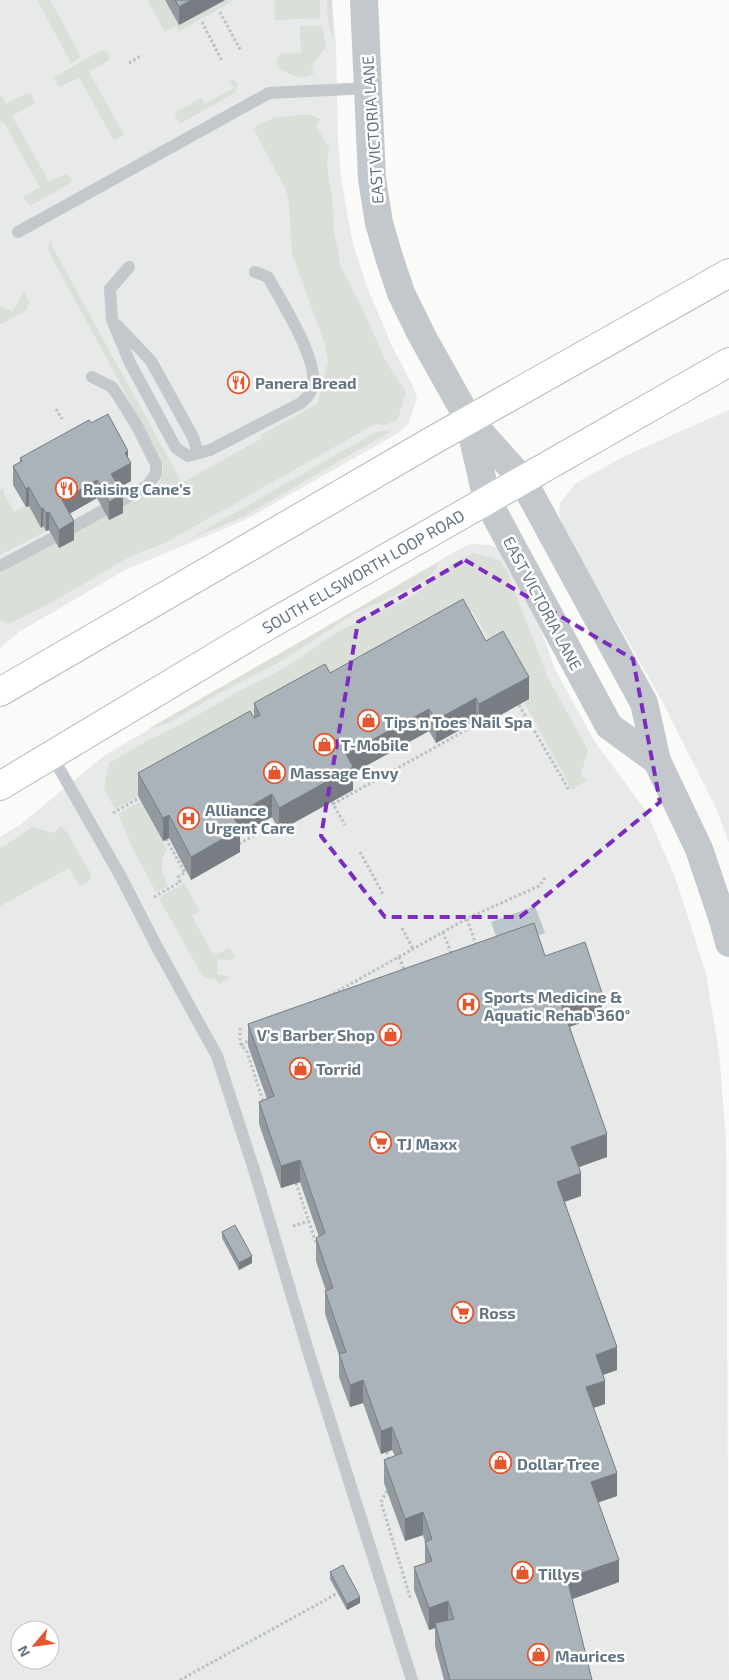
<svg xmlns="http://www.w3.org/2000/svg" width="729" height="1680" viewBox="0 0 729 1680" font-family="'Exo 2',sans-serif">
<rect width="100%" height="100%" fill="#fafaf8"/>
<path fill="#e8e9e9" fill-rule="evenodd" d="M0,0h332l4,44 2,93 3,42 12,65 14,43 25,59 22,42 3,11 -9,25 -8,8 -155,88 -120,50 -106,62 -19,16z
M729,410v433l-13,-35 -55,-109 -97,-170 -5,-15 1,-11 16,-20 49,-27z
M472,544l19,1 12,5 17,23 36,98 39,71 51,69 29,66 31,96 13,79 7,87 3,541h-729v-843l21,-13 84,-69 358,-208zM20,1630h30v30h-30z"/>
<path fill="#dadfd7" d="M37,0h13l31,57 -10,6z
M150,0h85l-56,31 -3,-6 -11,7 -17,-31z
M275,0h45v18l-45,2z
M327,0h5l1,42 -5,-23z
M300,26h22l4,21 -15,19 3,7c-11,9 -30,1 -38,-9l1,-6 3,-4 21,-1z
M102,50l7,4v6l-20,12 35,63 -10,6 -35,-64 -19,10 -2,-1 -4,-9z
M233,79l5,6 -3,8 -54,30 -6,-6 1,-5 25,-14 4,6 29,-16 -4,-7z
M27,93l5,2 3,8 -23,13 37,66 16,-8 4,2 3,6 -42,24 -6,-7v-3l16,-9 -37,-66 -3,1v-28l6,10z
M297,115h14l9,4 -4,6 13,23 -2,15 2,17 3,17 2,35 7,35 22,43 23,52 20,30 -8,27 -12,6 -11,-1 -210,119 -34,13 -80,47 -42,21 -9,-4v-47l151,-83c12,-7 15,-20 9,-33l-110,-203 -2,-7 4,-8 -1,5 131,239 80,-45 -1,-3 56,-31 11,-43 -3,-16 -33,-92 -3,-51 -3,-12 -33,-62 20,-10z
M24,292l5,9 -2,8 -25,15 -2,-1v-18l12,7z
M393,430l-148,86 -56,23 187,-107z
M3,488v3l11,21 11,-6 1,1 3,-1 12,21 2,-1 3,5 -46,24v-65z
M473,553l26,7 8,11 41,107 40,72 -7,24 6,6 -15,10 -48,-88 5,-3 -25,-45 -6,3 -25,-45h-2l-356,197 -11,-21 5,-25 40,-23 39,-19 51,-30 31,-15 27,-16 40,-28 78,-37 31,-27z
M439,562c-2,10 -18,20 -27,25l-60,28 -74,48 -57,29 -42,25 -13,7 -18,5z
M141,801l26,48c-8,13 -6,24 1,37l-12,6 -23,-43 -15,-35z
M61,826l7,8 23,40v6l-10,5 -3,-1 -9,-16 -69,38v-57l32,-22 23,6z
M184,883l16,28 -8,5 22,40 13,-7 4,1 4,7 -3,3 -14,-1 -1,15 13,2 -3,4 -8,4 -4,-6 -8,1 -6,-5 -42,-76z"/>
<path fill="#bbc7cb" d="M535,906l10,27 -45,15 -9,-26z"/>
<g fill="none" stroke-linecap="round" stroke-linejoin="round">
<defs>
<path id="primary" d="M0,692l430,-250 299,-169
M0,786l255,-153 474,-271"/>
</defs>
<use href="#primary" stroke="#b5babe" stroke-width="30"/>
<path stroke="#bbbfc2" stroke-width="3" stroke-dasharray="2.5 2.5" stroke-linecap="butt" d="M220,12l21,39
M202,22l20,39
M129,63l13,-8
M56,409l6,10
M519,705l50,85
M332,802l13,23
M333,804l144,-80
M113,813l26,-15
M166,839l19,34
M239,844l36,-20
M360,852l23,42
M154,897l26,-15 -2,-5 8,-5
M467,919l10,29
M402,928l11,21
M443,932l9,24
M399,957l6,15
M329,996l141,-79 69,-31 6,-8
M240,1028v15l7,9 17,52
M241,1045l11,-6
M296,1183l20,60
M293,1226l16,-5
M387,1452l2,10
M387,1491l-6,11 30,98
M180,1680l158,-87"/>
<path stroke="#c3c8cc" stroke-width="12" d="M18,232l251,-139 100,-5
M129,267l-19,22 2,31 18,43 46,85 12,8 22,-6 91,-47c3,-3 8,-7 10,-12 13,-24 -30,-90 -43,-114l-13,-5
M117,325l34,36 42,76 5,16
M92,377l20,10 7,10 18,29 19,38v10l-9,12 -30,17
M68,530l36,-20
M0,566l53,-28
M51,754l70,123 36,70 60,109 39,120 54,181 102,323"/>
<path stroke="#c3c8cc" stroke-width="28" d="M364,0l8,179 7,44 10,34 12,36 21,43 47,84 53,59 122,224 13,58 42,88 24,71 6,23
M469,421l18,79 122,226 48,35"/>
<use href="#primary" stroke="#fff" stroke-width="28"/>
</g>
<path fill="#929a9f" d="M165,0h60l-46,25z
M20,458h108l3,23 -12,7 4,25 -14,7 -12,-22 -28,16 5,26 -15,8 -10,-18 -3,1 -3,-5 -2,2 -12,-22 -3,1 -13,-22v-19l7,-3z
M486,641l43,58 -50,28 -3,-6 -40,22 -7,-12 -76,42v17l-74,41 -7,-14 -32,17v18l-49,28 -22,-42 -6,3 -25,-45v-23l116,-56v-14l76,-30z
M545,956l57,59 -32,12 37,130 -29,10 3,29 -16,6 52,168 -14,5 2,29 -11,4 23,88 -19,6 21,80 -47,17 20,81h-148l-9,-34v-18l-6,2 -15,-40v-23l11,-4v-21l-2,-7 -18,6 -21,-58v-23l11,-4 -3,-6 -11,4 -18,-51 -13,4 -11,-30v-22l-14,-41v-23h1l-10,-30v-23l3,-1 -19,-55 -19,6 -22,-64v-22l8,-3 -19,-53v-22z
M222,1232l30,31 -13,7 -17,-32z
M330,1572l30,31 -13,7 -17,-31z"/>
<path fill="#777d82" d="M191,0h34l-46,25v-18z
M128,451v13l3,-1v18l-20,11v-18l14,-21z
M97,480v18l-35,20v-18z
M29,487v19l-3,1v-18z
M123,494v19l-14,7v-18z
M43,508v18l-2,2v-19z
M49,512v18l-3,1v-18z
M74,521v19l-15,8v-18z
M529,677v22l-50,28v-23z
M476,698v23l-40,22v-23z
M429,709v22l-76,42v17l-74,41v-23l67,-54z
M272,794v23l-32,17v18l-49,28v-23l42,-41z
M169,815v23l-6,3v-23z
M602,993v22l-40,14v-23z
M607,1134v23l-36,13v-23z
M300,1160v22l-19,6v-22z
M581,1173v23l-24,8v-22z
M252,1256v7l-13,7v-7z
M617,1347v23l-21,7v-22z
M363,1380v23l-13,4v-22z
M605,1381v23l-19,6v-23z
M392,1427v23l-11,4v-23z
M617,1473v23l-26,9v-23z
M423,1512v23l-18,6v-22z
M619,1560v22l-52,19v-23z
M360,1597v6l-13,7v-6z
M448,1601v22h-13v5l-6,2v-22z"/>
<path fill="#aab3b9" stroke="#777d82" d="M175,0h16l-12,7z
M108,414l20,37 -3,2 6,10 -20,11 12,20 -14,8 -12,-22 -35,20 12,21 -15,9 -10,-18 -3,1 -3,-5 -2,1 -12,-22 -3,2 -13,-23 9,-5 -2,-3 69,-38 2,3z
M463,599l23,42 17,-10 26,46 -50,27 -3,-6 -40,22 -7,-11 -83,45 7,13 -74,41 -7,-14 -39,22 7,13 -49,28 -22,-42 -6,3 -25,-45 112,-62 4,7 6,-3 -6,-12 71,-39 5,9z
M534,923l11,33 40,-14 17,51 -40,13 45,128 -36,13 10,26 -24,9 60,165 -21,8 9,26 -19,6 31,86 -26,9 28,78 -52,18 25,102h-142l-15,-57 19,-4 -6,-18 -19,7 -15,-41 18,-6 -7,-19 7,-3 -9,-27 -18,7 -21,-59 18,-7 -10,-26 -11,4 -18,-51 -13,5 -11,-31 7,-2 -21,-61 8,-3 -17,-50 9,-5 -25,-73 -19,6 -22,-64 15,-6 -26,-72z
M235,1225l17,31 -13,7 -17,-31z
M343,1565l17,32 -13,7 -17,-32z"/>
<path fill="none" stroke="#7b2cbf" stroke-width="4" stroke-dasharray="10 6" stroke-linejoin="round" d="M465,560l168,99 27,143 -140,115h-135l-64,-81 37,-214z"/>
<defs>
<symbol id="restaurant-ring" viewBox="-11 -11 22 22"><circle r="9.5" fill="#fff" stroke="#e4572e" stroke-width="1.5"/><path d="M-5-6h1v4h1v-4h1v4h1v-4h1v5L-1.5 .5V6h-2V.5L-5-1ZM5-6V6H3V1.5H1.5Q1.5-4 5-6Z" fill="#e4572e"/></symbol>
<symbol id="shop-ring" viewBox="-11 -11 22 22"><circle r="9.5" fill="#fff" stroke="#e4572e" stroke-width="1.5"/><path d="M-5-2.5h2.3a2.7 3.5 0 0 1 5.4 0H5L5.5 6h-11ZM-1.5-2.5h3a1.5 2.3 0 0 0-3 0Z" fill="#e4572e"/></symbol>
<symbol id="hospital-ring" viewBox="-11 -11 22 22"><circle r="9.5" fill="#fff" stroke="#e4572e" stroke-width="1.5"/><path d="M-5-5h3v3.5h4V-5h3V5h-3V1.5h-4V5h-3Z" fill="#e4572e"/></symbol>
<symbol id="supermarket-ring" viewBox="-11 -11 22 22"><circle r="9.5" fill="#fff" stroke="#e4572e" stroke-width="1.5"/><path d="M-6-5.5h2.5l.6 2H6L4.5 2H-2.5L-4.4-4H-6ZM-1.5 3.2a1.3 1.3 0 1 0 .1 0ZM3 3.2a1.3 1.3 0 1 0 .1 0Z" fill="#e4572e"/></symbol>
</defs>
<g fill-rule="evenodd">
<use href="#restaurant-ring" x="226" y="370" width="25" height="25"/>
<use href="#restaurant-ring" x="54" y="476" width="25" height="25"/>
<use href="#shop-ring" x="356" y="708" width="25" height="25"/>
<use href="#shop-ring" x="312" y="732" width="25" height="25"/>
<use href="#shop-ring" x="262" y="760" width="25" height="25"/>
<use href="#hospital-ring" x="176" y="806" width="25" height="25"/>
<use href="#hospital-ring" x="456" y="992" width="25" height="25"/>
<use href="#shop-ring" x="378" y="1022" width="25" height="25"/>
<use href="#shop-ring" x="288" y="1056" width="25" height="25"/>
<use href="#supermarket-ring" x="368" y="1130" width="25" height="25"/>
<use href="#supermarket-ring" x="450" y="1300" width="25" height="25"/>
<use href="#shop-ring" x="488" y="1450" width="25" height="25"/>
<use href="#shop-ring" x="510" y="1560" width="25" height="25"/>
<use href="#shop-ring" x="526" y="1642" width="25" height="25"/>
</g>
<g text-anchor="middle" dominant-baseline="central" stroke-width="5" stroke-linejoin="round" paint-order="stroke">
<g font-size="16" fill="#657683" stroke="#fff">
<text transform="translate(372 130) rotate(-94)">EAST VICTORIA LANE</text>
<text transform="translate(363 571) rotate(-30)">SOUTH ELLSWORTH LOOP ROAD</text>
<text transform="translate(543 603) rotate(62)">EAST VICTORIA LANE</text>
</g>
<g font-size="16" font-weight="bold" fill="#657683" stroke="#fff" text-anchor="start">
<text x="255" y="382">Panera Bread</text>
<text x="83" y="488">Raising Cane's</text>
<text x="384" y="721">Tips n Toes Nail Spa</text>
<text x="341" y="744">T-Mobile</text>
<text x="290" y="772">Massage Envy</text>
<text x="205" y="809">Alliance<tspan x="205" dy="18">Urgent Care</tspan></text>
<text x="484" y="996">Sports Medicine &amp;<tspan x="484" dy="18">Aquatic Rehab 360°</tspan></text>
<text x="375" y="1034" text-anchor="end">V's Barber Shop</text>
<text x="316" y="1068">Torrid</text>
<text x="397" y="1143">TJ Maxx</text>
<text x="479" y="1312">Ross</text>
<text x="517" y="1463">Dollar Tree</text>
<text x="538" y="1573">Tillys</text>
<text x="555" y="1655">Maurices</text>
</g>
</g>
<g transform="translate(35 1645) rotate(241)"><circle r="24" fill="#ffffff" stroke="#c1c8cd"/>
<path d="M0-4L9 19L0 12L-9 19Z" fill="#e4572e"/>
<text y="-8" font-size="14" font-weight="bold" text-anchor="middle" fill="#657683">N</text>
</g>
</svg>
